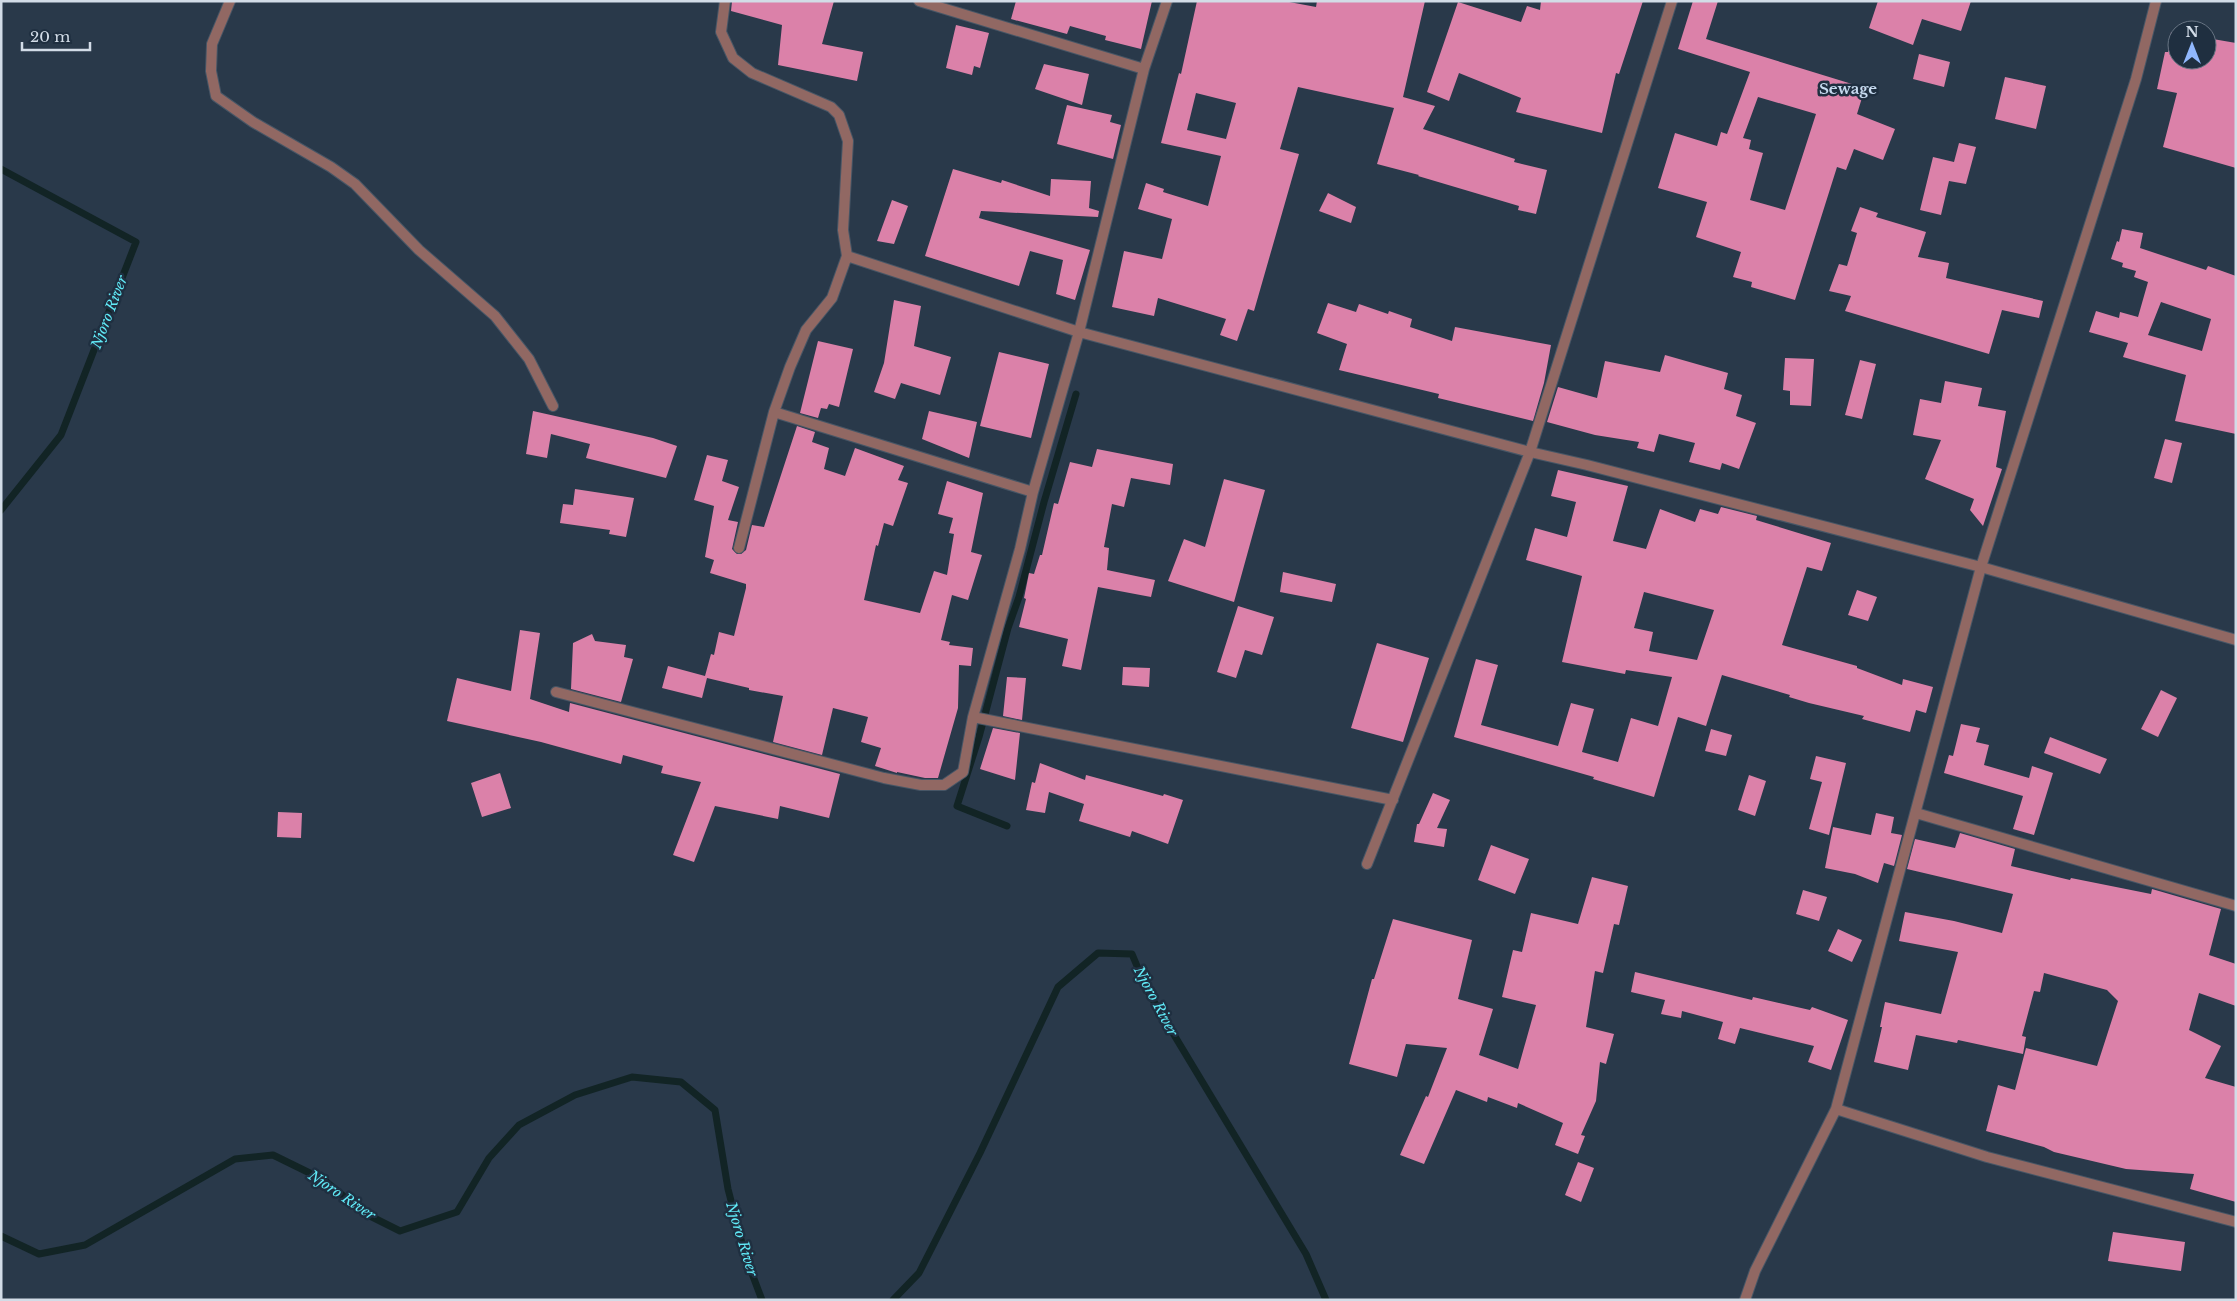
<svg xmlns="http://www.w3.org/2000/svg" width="2237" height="1301" viewBox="0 0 2237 1301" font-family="'Libre Baskerville',serif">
<rect width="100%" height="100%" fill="#29394a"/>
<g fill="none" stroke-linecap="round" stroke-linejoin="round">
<path stroke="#122425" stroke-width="7" d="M1,169l135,73 -75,193 -60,75
M1007,826l-50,-20 22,-69 29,-109 11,-31 25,-95 32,-108
M1,1236l38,18 46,-9 150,-86 38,-4 51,25 40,33 36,18 57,-19 32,-54 30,-33 56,-30 57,-18 49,5 34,28 13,79 17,66 17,45
M893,1300l26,-27 61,-120 78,-166 40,-34 34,1 15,36 159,264 20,46"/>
</g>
<path fill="#db81a9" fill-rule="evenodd" d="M732,1h102l-12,43 41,8 -6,29 -79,-16 4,-40 -51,-14z
M1016,1h136l-11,48 -36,-9 1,-4 -36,-10 -3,8 -56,-15z
M1197,1h87l32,6 1,-6h108l-22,96 32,9 -12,23 92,30 -1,3 33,8 -11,44 -18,-4 1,-4 -101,-30 1,-1 -42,-11 17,-56 -96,-21 -18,62 19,5 -45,157 -6,-2 -11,32 -17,-6 6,-16 -68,-21 -4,18 -42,-9 12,-56 38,8 10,-40 -34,-10 8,-26 18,6 -1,3 45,14 13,-50 -60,-13 18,-70 2,1zM1196,93l40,10 -10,36 -39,-9z
M1541,1h102l-24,73 -3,-1 -14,60 -86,-21 5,-14 -62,-25 -10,28 -22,-9 31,-90 63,20 6,-16 13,4z
M1693,1h25l-12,38 159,49 -8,26 38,15 -12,31 -29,-11 -8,21 -9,-3 -42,133 -44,-13 1,-5 -19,-5 8,-25 -45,-15 11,-35 -49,-14 17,-55 42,13 4,-14 6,2 23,-62 -72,-23zM1758,97l58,17 -31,96 -35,-10 13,-47 -14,-4 2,-9 -8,-2z
M1878,1h93l-10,30 -39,-12 -9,26 -44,-17z
M956,25l33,8 -9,35 -6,-2 -2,9 -26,-7z
M2171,32l6,1v27h30v-22l29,5v125l-73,-21 14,-54 -20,-4 8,-37h3z
M1919,54l31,8 -6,25 -31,-8z
M1044,64l45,10 -7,31 -47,-16z
M2005,77l41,9 -10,43 -41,-10z
M1067,105l45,10 -2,7 11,3 -8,34 -56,-15z
M1959,143l17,4 -10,37 -17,-3 -8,34 -21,-5 13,-53 21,5z
M953,169l48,14 1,-3 48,16 1,-17 40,2 -2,27 10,3 -1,6 -117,-6 -2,7 111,32 -15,50 -19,-6 7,-34 -33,-9 -11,35 -94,-30z
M1328,193l28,14 -5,16 -32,-12z
M892,200l16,6 -14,38 -17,-3z
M1860,207l18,6 -2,4 50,15 -8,25 31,6 -3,15 97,23 -4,17 -37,-8 -13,44 -144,-43 6,-15 -22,-5 10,-27 8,2 10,-33 -6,-2z
M2122,229l21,4 -3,15 66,22 2,-4 28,10v158l-61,-13 11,-46 -63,-18 5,-14 -39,-11 7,-21 23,7 1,-6 18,5 10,-35 -14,-5 2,-6 -14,-4 1,-4 -12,-4 6,-18 2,1zM2161,302l50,17 -9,32 -54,-16z
M894,300l27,6 -7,40 37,11 -11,38 -39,-12 -6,16 -21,-7 10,-29z
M1328,303l28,9 3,-8 29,10 1,-3 23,8 -2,8 42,14 3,-14 96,18 -7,38 -11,38 -95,-23 1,-4 -100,-24 8,-26 -30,-11z
M818,341l35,8 -14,58 -10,-3 -2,5 -6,-1 -3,10 -18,-5z
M999,352l50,12 -18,74 -51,-12z
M1665,355l63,18 -4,16 18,6 -6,21 20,7 -17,46 -17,-6 -2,7 -31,-8 6,-19 -36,-9 -5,18 -17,-4 2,-6 -44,-7 -48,-13 11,-35 39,11 8,-37 55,11z
M1785,358l29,1 -3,47 -21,-1v-14l-7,-1z
M1860,360l16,4 -14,55 -17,-4z
M1945,381l37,7 -4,18 28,5 -10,56 6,2 -19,57 -13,-16 4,-11 -49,-20 16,-39 -28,-5 7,-36 21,4z
M533,411l120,27 24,8 -11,32 -80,-20 4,-14 -39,-10 -4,24 -21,-4z
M929,411l48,11 -8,36 -47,-19z
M797,426l18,6 -3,10 17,6 -5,21 21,7 10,-28 49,18 -6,14 10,3 -15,43 -9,-3 -6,23 -2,-1 -12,55 56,13 14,-42 13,4 7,-41 -5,-1 4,-15 -15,-4 9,-33 36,12 -12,59 11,3 -14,45 -16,-5 -11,45 9,2 -1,3 24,3 -2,18 -12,-1 -1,43 -20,70h-13l-28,-6v1l-22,-7 6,-18 -20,-6 7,-25 -35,-9 -11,47 -49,-13 10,-46 -34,-6v-2l-42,-10 -5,20 -40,-10 6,-22 37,10 6,-22 3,1 5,-23 15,4 12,-48v-4l-36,-11 4,-13 -9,-3 9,-51 -20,-6 13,-45 21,5 -6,21 17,6 -11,33 10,2 -6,27 5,5h4l5,-4 6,-25 12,2z
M2165,439l17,4 -10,40 -18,-5z
M1097,449l76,15 -3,21 -39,-7 -7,29 -12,-3 -8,43 5,1 -2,22 48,10 -4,17 -53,-10 -17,83 -19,-4 6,-27 -49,-12 7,-28 -2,-1 5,-25 5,1 6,-19h2l12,-52 4,1 12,-42 22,5z
M1558,470l70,16 -15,55 33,8 14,-40 35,13 5,-13 18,5 3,-7 36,9 -1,4 75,23 -9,28 -15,-4 -25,78 75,21v2l45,17 1,-6 30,8 -7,26 -10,-3 -6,22 -48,-13 2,-3 -55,-13 -20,-6 1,-2 -68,-20 -16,51 -28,-9 -24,80 -61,-18 1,-2 -140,-40 22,-78 22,6 -17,60 77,21 13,-43 23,6 -12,43 36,10 13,-44 27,8 14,-49 -46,-7 -1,4 -63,-12 20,-86 -56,-16 9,-32 32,9 9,-35 -25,-6zM1644,592l70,18 -17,50 -48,-9 4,-19 -19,-4z
M1224,479l41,11 -31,112 -66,-21 16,-42 21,8z
M575,489l59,9 -8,39 -17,-3 1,-4 -50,-7 3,-19 10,1z
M1283,572l53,12 -4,18 -52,-10z
M1857,590l20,7 -9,24 -20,-6z
M1238,606l36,11 -12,38 -17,-5 -9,28 -19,-6z
M520,630l20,3 -10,66 39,13 1,-9 270,71 -11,44 -49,-12 -2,13 -63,-13 -21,56 -21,-7 28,-73 -40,-9 2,-7 -40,-11 -2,9 -80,-22 -94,-21 10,-43 54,13z
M592,634l3,7 31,4 -2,12 9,2 -12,43 -50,-13 2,-46z
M1377,643l52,15 -26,84 -52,-14z
M1123,667l27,1 -1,19 -27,-2z
M1007,677l19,1 -4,42 -19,-4z
M2161,690l16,8 -19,39 -17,-8z
M1961,724l19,4 -4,14 13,3 -5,20 45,13 3,-12 21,7 -19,62 -21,-6 10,-33 -79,-23 5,-18 4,1z
M993,728l27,5 -5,47 -35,-11z
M1711,729l21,6 -6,21 -21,-5z
M2050,737l57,22 -7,15 -56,-21z
M1816,756l30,7 -17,72 -20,-6 13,-47 -12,-3z
M1040,763l45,17 1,-5 77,21 1,-2 19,6 -15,44 -36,-13 -2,6 -51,-16 5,-17 -35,-12 -4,21 -19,-3 6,-28 3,1z
M500,773l11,35 -29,9 -11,-34z
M1749,775l17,6 -11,35 -17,-6z
M1433,793l17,7 -13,28 10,1 -3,18 -30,-5 3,-18h2z
M278,812l24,1 -1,25 -24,-1z
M1876,813l18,4 -3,16 11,2 -8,31 -10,-3 -6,20 -23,-9 -30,-6 8,-41 38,8z
M1960,833l55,16 -4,17 59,14 1,-2 80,16 1,-5 69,20 -12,46 27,9v42l-37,-13 -10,37 32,16 -16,32 31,9v115l-46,-13 4,-15 -68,-5 -72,-17 -10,-5 -58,-16 12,-46 17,5 11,-42 71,18 21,-65 -11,-11 -63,-17 -4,19 -6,-1 -12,45 4,1 -3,17 -65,-14 -1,3 -41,-8 -8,35 -34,-8 8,-35h-2l5,-25 56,12 17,-62 -59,-11 6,-29 49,9 48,12 11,-39 -106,-25 8,-30 40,9z
M1491,845l38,14 -14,35 -37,-14z
M1592,877l36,9 -9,39 -5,-1 -11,49 -8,-2 -9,56 28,7 -8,30 -6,-2 -4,39 -15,34 4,1 -7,18 -23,-9 8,-22 -45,-20 -1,5 -29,-11 -1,5 -31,-12 -32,74 -24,-9 26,-59 2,1 19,-49 -41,-4 -9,33 -48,-13 23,-85h2l19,-60 79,21 -14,59 35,10 -14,46 39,14 18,-64 -34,-8 11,-47 9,2 9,-39 47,11z
M1803,890l24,7 -8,24 -23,-7z
M1838,929l24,11 -10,22 -24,-11z
M1635,972l117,28 1,-3 57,13 2,-3 36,13 -17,50 -23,-8 6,-16 -74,-18 -5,16 -17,-5 5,-17 -41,-11 -1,7 -20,-4 4,-14 -34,-8z
M1578,1162l16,6 -13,34 -16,-7z
M2113,1232l72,10 -4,29 -73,-10z"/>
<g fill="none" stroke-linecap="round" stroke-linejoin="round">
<defs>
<path id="street" d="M230,1l-18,43 -1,27 5,25 37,26 78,45 24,17 64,66 76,66 34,43 24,47
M725,1l-4,31 12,26 19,15 79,34 8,8 9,26 -5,89 4,26 -15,42 -26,32 -16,37 -16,45 -35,136
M919,1l225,68
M1672,1l-142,451 57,13 394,102 255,73
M847,256l232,76 451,120 -163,412
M774,412l259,80
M556,692l328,86 37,7h23l19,-13 10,-55 47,-168 13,-57 46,-160 65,-263 23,-68
M973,717l420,83
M1916,813l320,93
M1836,1109l151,48 249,65
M1745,1300l10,-29 81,-162 145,-542 155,-488 20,-78"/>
</defs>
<use href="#street" stroke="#475666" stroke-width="12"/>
<use href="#street" stroke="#916863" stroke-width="10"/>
</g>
<g text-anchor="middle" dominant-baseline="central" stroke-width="5" stroke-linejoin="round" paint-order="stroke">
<g font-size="14" font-style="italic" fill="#61ebf8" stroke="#1f2f40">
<text transform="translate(109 312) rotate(-69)">Njoro River</text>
<text transform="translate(1156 1001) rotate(62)">Njoro River</text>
<text transform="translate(342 1195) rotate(34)">Njoro River</text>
<text transform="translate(742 1239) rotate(73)">Njoro River</text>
</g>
<g font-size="15" font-weight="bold" fill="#c7dbf0" stroke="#1f2f40">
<text x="1848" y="88">Sewage</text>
</g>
</g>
<rect width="2237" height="1301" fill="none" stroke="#d2dce7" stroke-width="5"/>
<g transform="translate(2192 45)"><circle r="24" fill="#1f2f40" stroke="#677483"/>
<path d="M0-4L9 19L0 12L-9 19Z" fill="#91b8fd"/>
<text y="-8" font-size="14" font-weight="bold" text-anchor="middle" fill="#d2dce7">N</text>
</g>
<path d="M22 42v8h68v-8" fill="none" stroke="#d2dce7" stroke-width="2.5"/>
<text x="30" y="42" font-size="15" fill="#d2dce7" stroke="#1f2f40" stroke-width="4" paint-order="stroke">20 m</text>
</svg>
